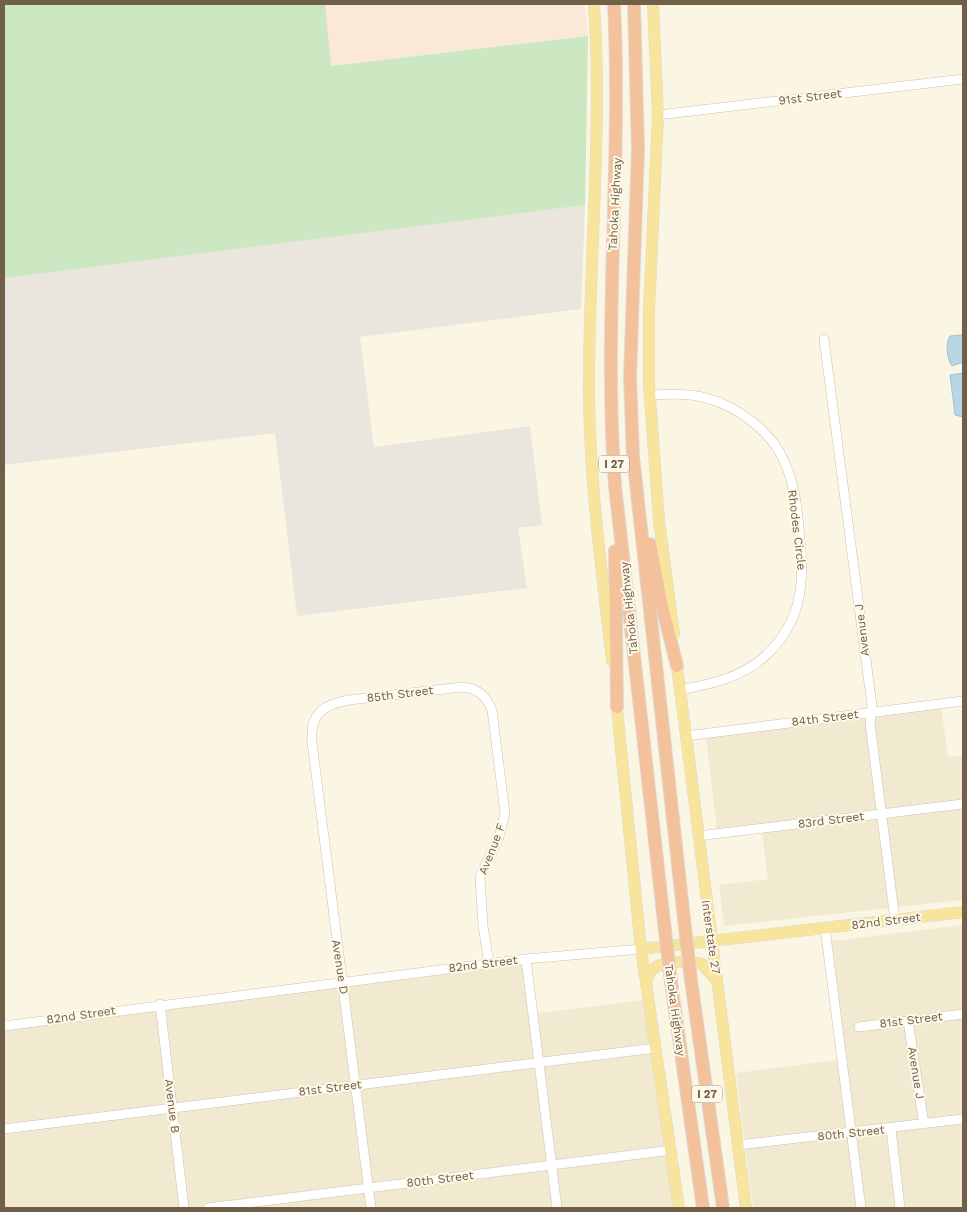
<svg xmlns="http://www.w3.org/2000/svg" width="967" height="1212" viewBox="0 0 967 1212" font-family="'Work Sans',sans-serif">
<rect width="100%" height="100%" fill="#fbf6e3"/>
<path fill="#f2e9d1" d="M941,707l7,50 15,-2v145l-239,26 -5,-41 49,-6 -7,-53 -44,5 -11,-95z
M963,925v283h-210l-17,-135 110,-14 -14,-118z
M524,963l7,51 113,-14 31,208h-671v-181z"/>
<path fill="#fbe8d7" d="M324,4h260l4,32 -258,30z"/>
<path fill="#eae6dd" d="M585,205l-4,104 -221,28 14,110 156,-21 12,99 -24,3 9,60 -230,28 -22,-183 -271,32v-188z"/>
<path fill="#cbe8c2" d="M4,4h321l6,62 257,-30 -3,169 -581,73z"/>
<path fill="#b8d6e3" stroke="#9fc3d5" d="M963,335v27l-11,4c-5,-7 -7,-22 -2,-30z
M963,373v44l-8,-2 -5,-40z"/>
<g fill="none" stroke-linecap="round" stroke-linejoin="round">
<defs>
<path id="minor" d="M658,115l305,-36
M824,339l48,367 -2,17 25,197
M649,395c18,-1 39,-2 57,3 31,8 65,33 78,63 11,23 14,52 16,78 5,46 1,85 -36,118 -23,21 -54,27 -84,33
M686,736l277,-35
M698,836l265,-32
M825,928l36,280
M526,959l31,249
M160,1004l24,204
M908,1021l16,103
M4,1026l522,-67 115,-10
M859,1027l104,-13
M4,1129l652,-81
M891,1129l9,79
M738,1145l225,-26
M208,1208l464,-58
M371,1208l-59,-466c-2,-29 11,-37 37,-42l113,-13c16,1 24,9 30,23l13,103 -6,24 -19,40 3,49 6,37"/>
<path id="major" d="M594,4c9,131 -6,262 -5,393 1,88 13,176 23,264
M653,4l5,111 -9,196v73l10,137 15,113
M676,657l70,551
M616,699l25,250 38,259
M641,949l322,-37
M646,984c1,-5 2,-11 7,-15 9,-8 37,-9 49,-5l14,16"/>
<path id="highway" d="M614,4c8,161 -11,321 1,482l49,436
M634,4l4,145 -8,228 3,79 51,463
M650,544l11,58 16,64
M615,551l2,156
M691,980l32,228
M671,982l32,226"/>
</defs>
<use href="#minor" stroke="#cec1ad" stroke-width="10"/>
<use href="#major" stroke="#ddd9d4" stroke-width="12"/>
<use href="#highway" stroke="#ddd9d4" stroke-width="14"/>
<use href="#minor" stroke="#fff" stroke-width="9"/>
<use href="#major" stroke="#f7e59d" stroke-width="11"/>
<use href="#highway" stroke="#f3c19c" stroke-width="12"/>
<defs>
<path id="highway-bridge" d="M684,919l7,61
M664,922l7,60"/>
</defs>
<use href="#highway-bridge" stroke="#ddd9d4" stroke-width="14" stroke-linecap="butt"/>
<use href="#highway-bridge" stroke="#f3c19c" stroke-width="12"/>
</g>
<g text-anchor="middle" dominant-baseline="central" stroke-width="4" stroke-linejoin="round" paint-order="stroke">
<g fill="#fef9e9" stroke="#9c8d7a" stroke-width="1">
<rect x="599" y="455.5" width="30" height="17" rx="4"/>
<rect x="692" y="1085.5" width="30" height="17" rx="4"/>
</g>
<g font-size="11" font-weight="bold" fill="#725f4a">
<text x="614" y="464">I 27</text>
<text x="707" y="1094">I 27</text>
</g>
<g font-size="12" fill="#725f4a" stroke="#fef9e9">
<text transform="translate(810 97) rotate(-7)">91st Street</text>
<text transform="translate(615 204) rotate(-87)">Tahoka Highway</text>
<text transform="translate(797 530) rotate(83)">Rhodes Circle</text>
<text transform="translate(629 608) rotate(-96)">Tahoka Highway</text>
<text transform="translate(862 630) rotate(-97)">Avenue J</text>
<text transform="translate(400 694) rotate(-7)">85th Street</text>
<text transform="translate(825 718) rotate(-7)">84th Street</text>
<text transform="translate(831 820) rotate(-7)">83rd Street</text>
<text transform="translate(492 849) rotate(-69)">Avenue F</text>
<text transform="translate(886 921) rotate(-7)">82nd Street</text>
<text transform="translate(711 937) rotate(82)">Interstate 27</text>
<text transform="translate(483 964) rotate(-7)">82nd Street</text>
<text transform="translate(340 967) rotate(81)">Avenue D</text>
<text transform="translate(675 1010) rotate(82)">Tahoka Highway</text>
<text transform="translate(81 1015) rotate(-8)">82nd Street</text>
<text transform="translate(911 1020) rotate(-7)">81st Street</text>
<text transform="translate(916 1073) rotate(81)">Avenue J</text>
<text transform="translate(330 1088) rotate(-7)">81st Street</text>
<text transform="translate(172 1106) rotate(83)">Avenue B</text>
<text transform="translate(851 1133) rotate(-6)">80th Street</text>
<text transform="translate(440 1179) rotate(-7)">80th Street</text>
</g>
</g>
<rect width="967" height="1212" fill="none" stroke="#725f4a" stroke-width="10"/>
</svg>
